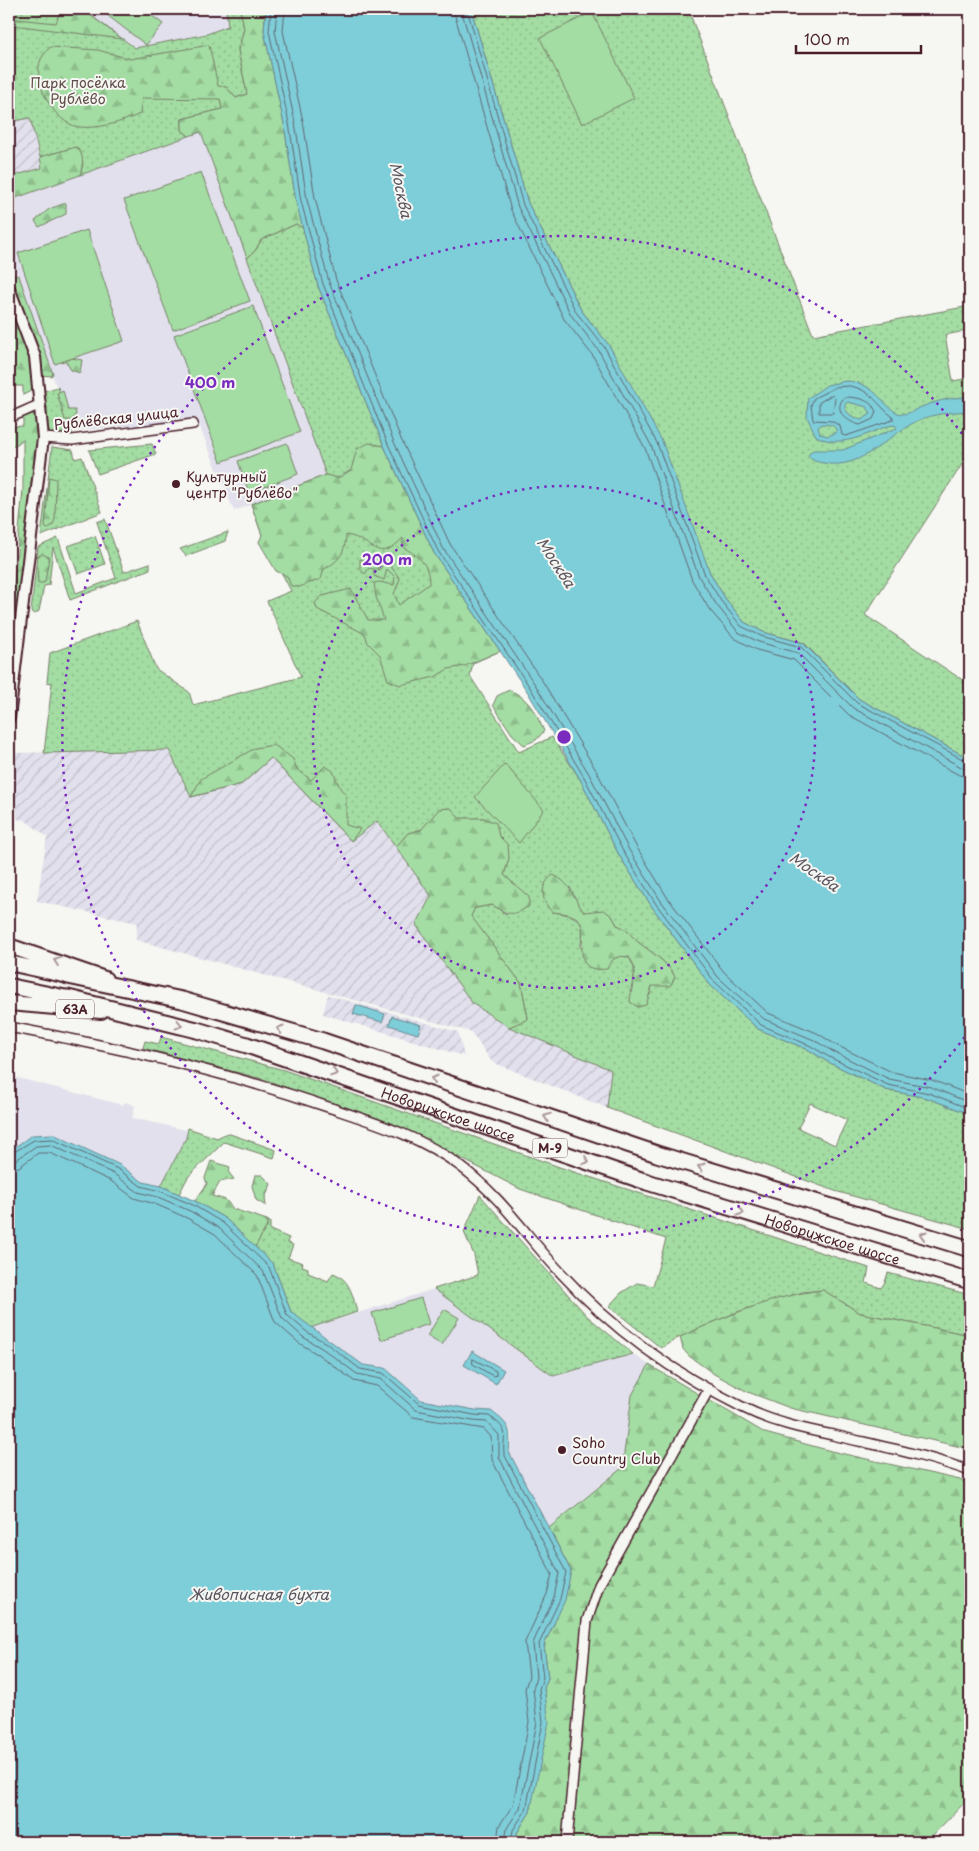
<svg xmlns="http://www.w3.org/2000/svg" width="979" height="1851" viewBox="0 0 979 1851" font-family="'Playpen Sans',sans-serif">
<defs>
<pattern id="industrial-furrows" width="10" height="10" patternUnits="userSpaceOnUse" patternTransform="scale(1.25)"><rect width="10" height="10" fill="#e1e0ec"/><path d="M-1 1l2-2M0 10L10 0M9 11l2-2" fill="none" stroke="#c3c0cb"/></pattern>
<pattern id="grass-dots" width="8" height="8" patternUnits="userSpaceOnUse" patternTransform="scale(1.25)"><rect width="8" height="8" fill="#a3dda3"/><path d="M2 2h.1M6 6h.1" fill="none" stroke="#8ebd8c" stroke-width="1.8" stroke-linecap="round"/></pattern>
<pattern id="forest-firs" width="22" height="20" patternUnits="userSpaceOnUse" patternTransform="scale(1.25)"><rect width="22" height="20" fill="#a3dda3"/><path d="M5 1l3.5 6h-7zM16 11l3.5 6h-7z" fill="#8ebd8c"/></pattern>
</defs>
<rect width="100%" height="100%" fill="#f6f6f2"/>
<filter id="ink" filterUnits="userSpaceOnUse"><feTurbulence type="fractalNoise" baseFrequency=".02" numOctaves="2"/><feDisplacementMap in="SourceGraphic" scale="10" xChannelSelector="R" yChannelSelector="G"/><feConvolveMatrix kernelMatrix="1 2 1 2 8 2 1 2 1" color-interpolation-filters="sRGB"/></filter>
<g filter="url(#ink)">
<path fill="#e1e0ec" d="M82,9h144l3,17 -22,8 -72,14z
M201,132l125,343 -92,36 -37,-91 -125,11 -63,-179v-52z
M14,1077l108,28 4,-3 9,4 -3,12 54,12 1,8 -26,48 -18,-4 -23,-17 -67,-31 -21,1 -23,16v-72z
M434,1289l119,87 80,-22 16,11 -17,30 -10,73 -73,60 -40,-76 3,-15 -2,-7 -13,-15 -6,-4 -16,-1 -54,-10 -36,-32 -22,-3 -34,-26 -19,-11z"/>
<path fill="url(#industrial-furrows)" d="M30,118l12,50 -33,9v-55z
M169,750l73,34 29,-26 80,83 26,-20 54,75 78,131 102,43 -4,38 -115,-46 -21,-30 -335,-92 1,-17 -100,-22 10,-64 -22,-17 -16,-2v-25l5,-40z
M328,995l130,37 6,24 -141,-42z"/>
<path fill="url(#grass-dots)" stroke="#767e67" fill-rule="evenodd" d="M12,9h70l53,39 72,-14 21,-8 -2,-17h14l4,20 -6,21 9,44 -11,4 -10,-11h-8l4,22 -40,10v11l7,6 -109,39 3,-11 -7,-17 -36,10 -10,-39 -21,4v-106z
M471,9h217l125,326 157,-29v24l-25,5 8,46 17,-3v74l-105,163 105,70v74l-111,-60 -55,-56 -41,-11 -19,-10 -19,-24 -15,-25 -101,-228 -28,-35 -53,-107z
M296,224l7,4 15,58 66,160 50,107 66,98 -27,12 -3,13 49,76 33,-15 28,42 39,76 33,52 58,78 48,44 51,21 17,11 60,29 41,8 43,16v115l-135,-38 -228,-83 4,-38 -102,-43 19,-9 -7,-35 -51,-67 5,-8 17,-3 14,9 22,-17 -24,-22 5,-17 -10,-22 -15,-18 -25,1 -51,14 -12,14 -19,-26 -26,20 -80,-83 -29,26 -51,13 -22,-47 -125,3 8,-70 -5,-1 3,-29 87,-32 19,48 33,23 4,13 108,-28 -34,-76 24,-10 -29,-56 -11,-31 75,-29 -79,-217 8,-7 6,-11zM570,887l8,18 6,7 28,4 5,9c11,4 13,10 21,17 14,11 29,19 37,35l-23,9 -2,9 -20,-3c4,-14 8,-23 -2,-35l-8,-1 -9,4 -31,-13c8,-28 -4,-32 -28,-35zM810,1103l37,17 -12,25 -37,-17z
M58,387l14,44v5l-26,-1 1,-27 -3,-17z
M152,444l4,10 -58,20 -9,-24z
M52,447l21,3 2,9 7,-2 20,55 -61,24z
M105,519l19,53 26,-9v6l-80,31 -17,-53 -4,38 -5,1 -5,25 -4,3 -4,-2 7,-65 20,-9 18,55 40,-15 -19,-56z
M228,532l-3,9 -39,15 -6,-7z
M95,536l10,28 -27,10 -10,-28z
M161,1037l123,33 284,100 301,98 -3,15 15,5 4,-6 3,-9 82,22v40l-110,-22 -37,-23 -20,2 -66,20 -57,25 -19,11 -52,-42 12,-13 16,-10 16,3 13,-47 -146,-50 -102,-53 -152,-56 -123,-32 2,-7 14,3z
M188,1128l29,10 10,-5 49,17 -2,8 -50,-16 -36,35 -9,17 -18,-8 25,-48z
M480,1195l107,121 46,38 -80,22 -119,-87 44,-14 -4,-20 -10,-23z
M267,1220l3,2v8l19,8 -2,4 6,3 -5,13 15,5 -1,3 6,2v5l20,8 5,-8c17,6 20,23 24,39l-47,16 -19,-16 -18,-48 -18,-17 12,-21z"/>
<path fill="url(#forest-firs)" stroke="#767e67" d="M61,9h21l40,30 -109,-14 4,-6 39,4z
M240,9h26l-2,22 20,93 12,78 7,26 -7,-4 -35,16 -6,11 -8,7 -46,-126 -12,4 -7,-6v-11l40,-10 -2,-10 -78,-1 -2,16c-18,8 -40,15 -61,13 -24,-3 -48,-45 -38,-68 2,-4 6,-8 9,-12l48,3 32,9 79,-14 9,41 8,1 10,11 11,-4 -9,-44 6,-21z
M76,147c9,8 7,17 4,28l-67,24 -4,-22 33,-9 -2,-11z
M66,203v11l-27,13 -4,-6 14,-12z
M12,274l7,2 34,98 -2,2 -10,-1 -27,-92 -5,-5z
M9,295l21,61 5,33 -12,6v-9h-11l-3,-3z
M72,358l10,2 -2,13 -9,-3 -6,-10z
M63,390l5,20h7l1,4 -3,6h-8l-8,-27z
M32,414l6,1 2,15 -24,207h-7l14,-148v-50l-8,7 -6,-1v-18l14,-1v-9z
M369,443l15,3 50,107 66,98 -35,15 -17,3 -13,8 -35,8 -12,-5 -8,-25 -12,-12 -3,-9 -48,-25 -2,-6 7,-7 29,-7 17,31h16l-8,-23 -2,-14 5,-1 15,3 1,-8 -8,-8 -3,11 -10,-4v-7l-5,-1 -4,6 -5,-5v-10l17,6 2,6 4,-7 7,1 10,14 -6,15 5,11 30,-21c0,-21 -10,-27 -26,-37v-9c-27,28 -29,1 -57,-3 -1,17 -6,26 -22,34l-3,10 -22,8 -8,-1 -4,-10 -11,-5 -17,-29 3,-7 -11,-31 75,-29 12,3 13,-8 6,-21z
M49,477l7,2 -1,40 -2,6 -6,4 -2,-2z
M42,554l7,3 -4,25 -7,2 -1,-27z
M509,690c19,7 27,23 35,41l-8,9 -12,5 -12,-11 -19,-29 4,-9z
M274,745l19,14 4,10 14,11 14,-14 8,5 7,17 6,7v30l14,4 -9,12 -80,-83 -29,26 -51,13 10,-18 54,-31z
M451,808l8,10h25l12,5 3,13 9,9 1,13 -5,17 25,22v9c-18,11 -19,9 -37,-1l-17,3 -4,8 50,67 7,36 -19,8 -36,-23 -57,-79 15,-29 -35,-49 12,-14 13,-3 18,-21z
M553,875c19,8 20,24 31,37l20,-2 8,6 5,9c11,4 13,10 21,17 14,11 29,19 37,35l-5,9h-18l-6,19 -8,2 -8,-5c1,-17 10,-31 -1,-45 -12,-2 -17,1 -22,12 -42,5 -15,-36 -29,-50 -7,-6 -17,-6 -26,-7 -12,-12 -12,-28 1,-37z
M211,1161l19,6 -1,6 5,6 -14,3 -8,14 14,4 7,9 34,11v6l-12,21 -29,-28 -31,-18 12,-17 -2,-6z
M255,1175h7l9,9 -6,14 1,8 -10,-6 -4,-14z
M823,1290l37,23 110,22v114l-180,-41 -42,-16 -34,-18 -25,-18 -6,-7 -3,-12c45,-20 93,-42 143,-47z
M649,1365l116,68 66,18 129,29 10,5v312l-44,45h-410l1,-9 13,-21 16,-107 -2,-17 4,-10 -4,-33 10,-21 17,-53 -22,-43 73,-60 10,-73z"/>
<path fill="#a3dda3" stroke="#767e67" d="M111,9h32l20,15 -17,21 -39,-30z
M592,12l42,86 -52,26 -42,-86z
M201,172l49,129 -77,29 -49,-130z
M87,230l37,111 -69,23 -37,-111z
M253,306l47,126 -79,30 -47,-127z
M287,443l11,31 -49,19 -11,-32z
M505,764l39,46 -25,33 -44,-46z
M421,1298l8,26 -48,16 -9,-27z
M444,1309l15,9 -17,27 -15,-9z"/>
<path fill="#7eced9" stroke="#698893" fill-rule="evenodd" d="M266,9h205l57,194 53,107 28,35 53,96 48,132 15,25 19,24 19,10 40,11 56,56 111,60v355l-43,-16 -41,-8 -60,-29 -17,-11 -51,-21 -48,-44 -58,-78 -33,-52 -39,-76 -53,-88 -93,-138 -50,-107 -66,-160 -22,-84 -12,-78 -20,-93z
M846,381c32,1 39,31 56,33 8,0 15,-6 22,-8 16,-6 30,-9 46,-9v14c-15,1 -31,2 -46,7 -33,12 -61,54 -100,45 -6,-1 -13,-2 -16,-8l5,-5h30l54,-22 -2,-3 -7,1c-24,9 -48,23 -72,10l-9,-19 1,-19 19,-13zM848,402l19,5 4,7 -10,6 -11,-5 -5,-6v-5zM822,424l10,1 4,4v4l-8,3 -8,-2 -2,-7z
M356,1005l29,9 -3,8 -29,-8z
M392,1016l29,9 -3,9 -29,-9z
M53,1134l67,31 23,17 18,4 34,15 31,18 47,45 18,48 72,53 22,3 36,32 54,10 16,1c20,15 20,18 18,41l62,119 -6,29 -21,45 4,33 -4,10 5,34 -19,90 -13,21 -1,9h-507v-691l23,-16z
M472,1351l32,19 -8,14 -32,-19z"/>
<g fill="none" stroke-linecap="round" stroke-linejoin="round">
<path stroke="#5f6571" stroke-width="1" d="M271,9l-2,22 20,92 12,78 22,83 65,160 50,107 93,138 53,88 40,76 32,51 58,77 47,44 50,21 18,11 59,28 41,8 41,16
M277,9l-2,22 20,91 12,78 22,82 65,160 49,106 93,138 53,88 40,76 32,51 57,76 46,42 50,21 18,11 57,28 42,8 39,16
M285,9l-2,22 20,90 12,77 21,82 65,159 49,105 93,138 53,88 40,76 31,51 57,75 44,41 49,20 19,12 56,27 40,8 38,15
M453,9l58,201 53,109 29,37 52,92 47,132 17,29 25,29 23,12 37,10 55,55 110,60 11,2
M461,9l57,198 53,108 28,36 52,94 48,132 17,27 22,28 21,10 39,11 55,55 110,60 7,2
M467,9l56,196 53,107 29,36 52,95 48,132 16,26 20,25 20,10 40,11 56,56 113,60
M850,386c21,3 28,20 43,31v3l-47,16 -4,-1 -2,-9 -8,-5 -19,-1 -2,-15 3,-7 22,-11z
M832,395l3,3 -2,15h-14v-10z
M848,397c12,1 24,3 28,15l-3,7 -13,6c-11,-3 -26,-12 -18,-25z
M9,1155l25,-15 18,-1 66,30 23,17 19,5 33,14 30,18 46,44 18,48 20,17 19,11 34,26 23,4 36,31 55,11 15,1c23,16 13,17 15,38l62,118 -6,27 -21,45 4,33 -4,12 4,33 -17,88 -13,20 -2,12
M9,1161l7,-1 20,-14 15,-1 63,29 24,18 20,5 32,14 29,17 44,43 19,47 21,19 20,12 34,25 24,5 35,31 57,11 14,1 12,13v22l60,116 -5,24 -21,46 3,34 -3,12 4,33 -17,86 -13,20 -2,14
M9,1169l10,-2 19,-14h12l61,28 23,17 21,6 32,14 28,16 42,41 18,47 24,21 20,12 35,26 23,5 36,31 71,12 7,8 1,23 60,114 -5,20 -22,48 4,34 -4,13 4,33 -16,83 -14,21 -2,16
M473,1359l23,12v4l-3,1 -20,-12z"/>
<defs>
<path id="minor" d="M9,418l32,-14
M43,438l29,2 121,-16
M9,1027c111,21 215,44 322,81 45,15 91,29 129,58 41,30 67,71 101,107 52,57 114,101 183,135 28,14 59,21 89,27 46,11 93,20 137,36
M567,1842l20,-221 12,-36 110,-196"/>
<path id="tertiary" d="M9,288l26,69 8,81 -34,280"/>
<path id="trunk" d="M9,946l96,33
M9,963l59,13
M9,986l59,12
M9,1003l92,8"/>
<g id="motorway">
<path d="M68,976l114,24 141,41 334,113 313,95"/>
<path id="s1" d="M68,998l129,32 50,15 400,137 323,99"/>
</g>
</defs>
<use href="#minor" stroke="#4a1f2b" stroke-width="12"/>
<use href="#tertiary" stroke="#4a1f2b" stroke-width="14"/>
<use href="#trunk" stroke="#4a1f2b" stroke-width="18"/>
<use href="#motorway" stroke="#4a1f2b" stroke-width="19"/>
<use href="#minor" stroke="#f6f6f2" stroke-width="9"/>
<use href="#tertiary" stroke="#f6f6f2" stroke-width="10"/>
<use href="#trunk" stroke="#f6f6f2" stroke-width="14"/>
<use href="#motorway" stroke="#f6f6f2" stroke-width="15"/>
</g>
<defs><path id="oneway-chevron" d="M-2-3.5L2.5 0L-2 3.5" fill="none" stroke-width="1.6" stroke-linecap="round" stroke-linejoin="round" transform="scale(1.25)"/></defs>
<g stroke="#a99598">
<use href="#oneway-chevron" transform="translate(57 961) rotate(-160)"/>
<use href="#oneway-chevron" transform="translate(179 1025) rotate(14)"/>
<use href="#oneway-chevron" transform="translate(280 1029) rotate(-164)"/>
<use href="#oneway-chevron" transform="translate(334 1073) rotate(19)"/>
<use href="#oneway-chevron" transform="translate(434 1079) rotate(-162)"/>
<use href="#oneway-chevron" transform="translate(547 1117) rotate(-161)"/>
<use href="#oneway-chevron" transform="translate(586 1161) rotate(19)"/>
<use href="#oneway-chevron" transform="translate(701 1167) rotate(-163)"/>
<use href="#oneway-chevron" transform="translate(741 1212) rotate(18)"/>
<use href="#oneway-chevron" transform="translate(923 1235) rotate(-163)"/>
</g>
</g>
<g fill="none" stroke="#7b2cbf" stroke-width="2.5" stroke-dasharray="2.5 5">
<circle cx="564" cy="737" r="251"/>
<path d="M969 1031A501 501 0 1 1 969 443"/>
</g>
<g fill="#4a1f2b" stroke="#f6f6f2" stroke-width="2">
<circle cx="176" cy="484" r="5"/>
<circle cx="562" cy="1450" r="5"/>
</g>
<g text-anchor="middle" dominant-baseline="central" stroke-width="4" stroke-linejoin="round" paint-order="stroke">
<g fill="#f6f6f2" stroke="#7e6067" stroke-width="1">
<rect x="56" y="999.5" width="38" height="19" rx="4"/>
<rect x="532.5" y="1138.5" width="35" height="19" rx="4"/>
</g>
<g font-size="12" font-weight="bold" fill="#4a1f2b">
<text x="75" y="1009">63A</text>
<text x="550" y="1148">М-9</text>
</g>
<g font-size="14" fill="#604e49" stroke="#f6f6f2">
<text x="78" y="82">Парк посёлка<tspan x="78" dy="16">Рублёво</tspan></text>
</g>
<g font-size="14" fill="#4a1f2b" stroke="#f6f6f2">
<text transform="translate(116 418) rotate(-6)">Рублёвская улица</text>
<text stroke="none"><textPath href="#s1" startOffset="398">Новорижское шоссе</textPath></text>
<text stroke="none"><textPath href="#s1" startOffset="802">Новорижское шоссе</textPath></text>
</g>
<g font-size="14" fill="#4a1f2b" stroke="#f6f6f2" text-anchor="start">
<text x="186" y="476">Культурный<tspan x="186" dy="16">центр "Рублёво"</tspan></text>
<text x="572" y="1442">Soho<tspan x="572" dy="16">Country Club</tspan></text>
</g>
<g font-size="15" font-style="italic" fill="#5a545f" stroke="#f6f6f2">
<text transform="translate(402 190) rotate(78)">Москва</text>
<text transform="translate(557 562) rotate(57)">Москва</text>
<text transform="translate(815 871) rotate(35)">Москва</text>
<text x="259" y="1593">Живописная бухта</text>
</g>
</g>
<circle cx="564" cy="737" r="8" fill="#7b2cbf" stroke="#f6f6f2" stroke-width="2.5"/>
<g font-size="15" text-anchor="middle" font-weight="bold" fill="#7b2cbf" stroke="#f6f6f2" stroke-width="4" stroke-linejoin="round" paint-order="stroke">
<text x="210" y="388">400 m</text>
<text x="387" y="565">200 m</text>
</g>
<rect width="979" height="1851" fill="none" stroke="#f6f6f2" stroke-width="30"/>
<rect x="15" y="15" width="949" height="1821" fill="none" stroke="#4a1f2b" stroke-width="2" filter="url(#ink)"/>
<path d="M796 45v8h125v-8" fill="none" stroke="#4a1f2b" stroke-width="2.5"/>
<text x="804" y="45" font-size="15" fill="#4a1f2b" stroke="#f6f6f2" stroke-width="4" paint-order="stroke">100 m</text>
</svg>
